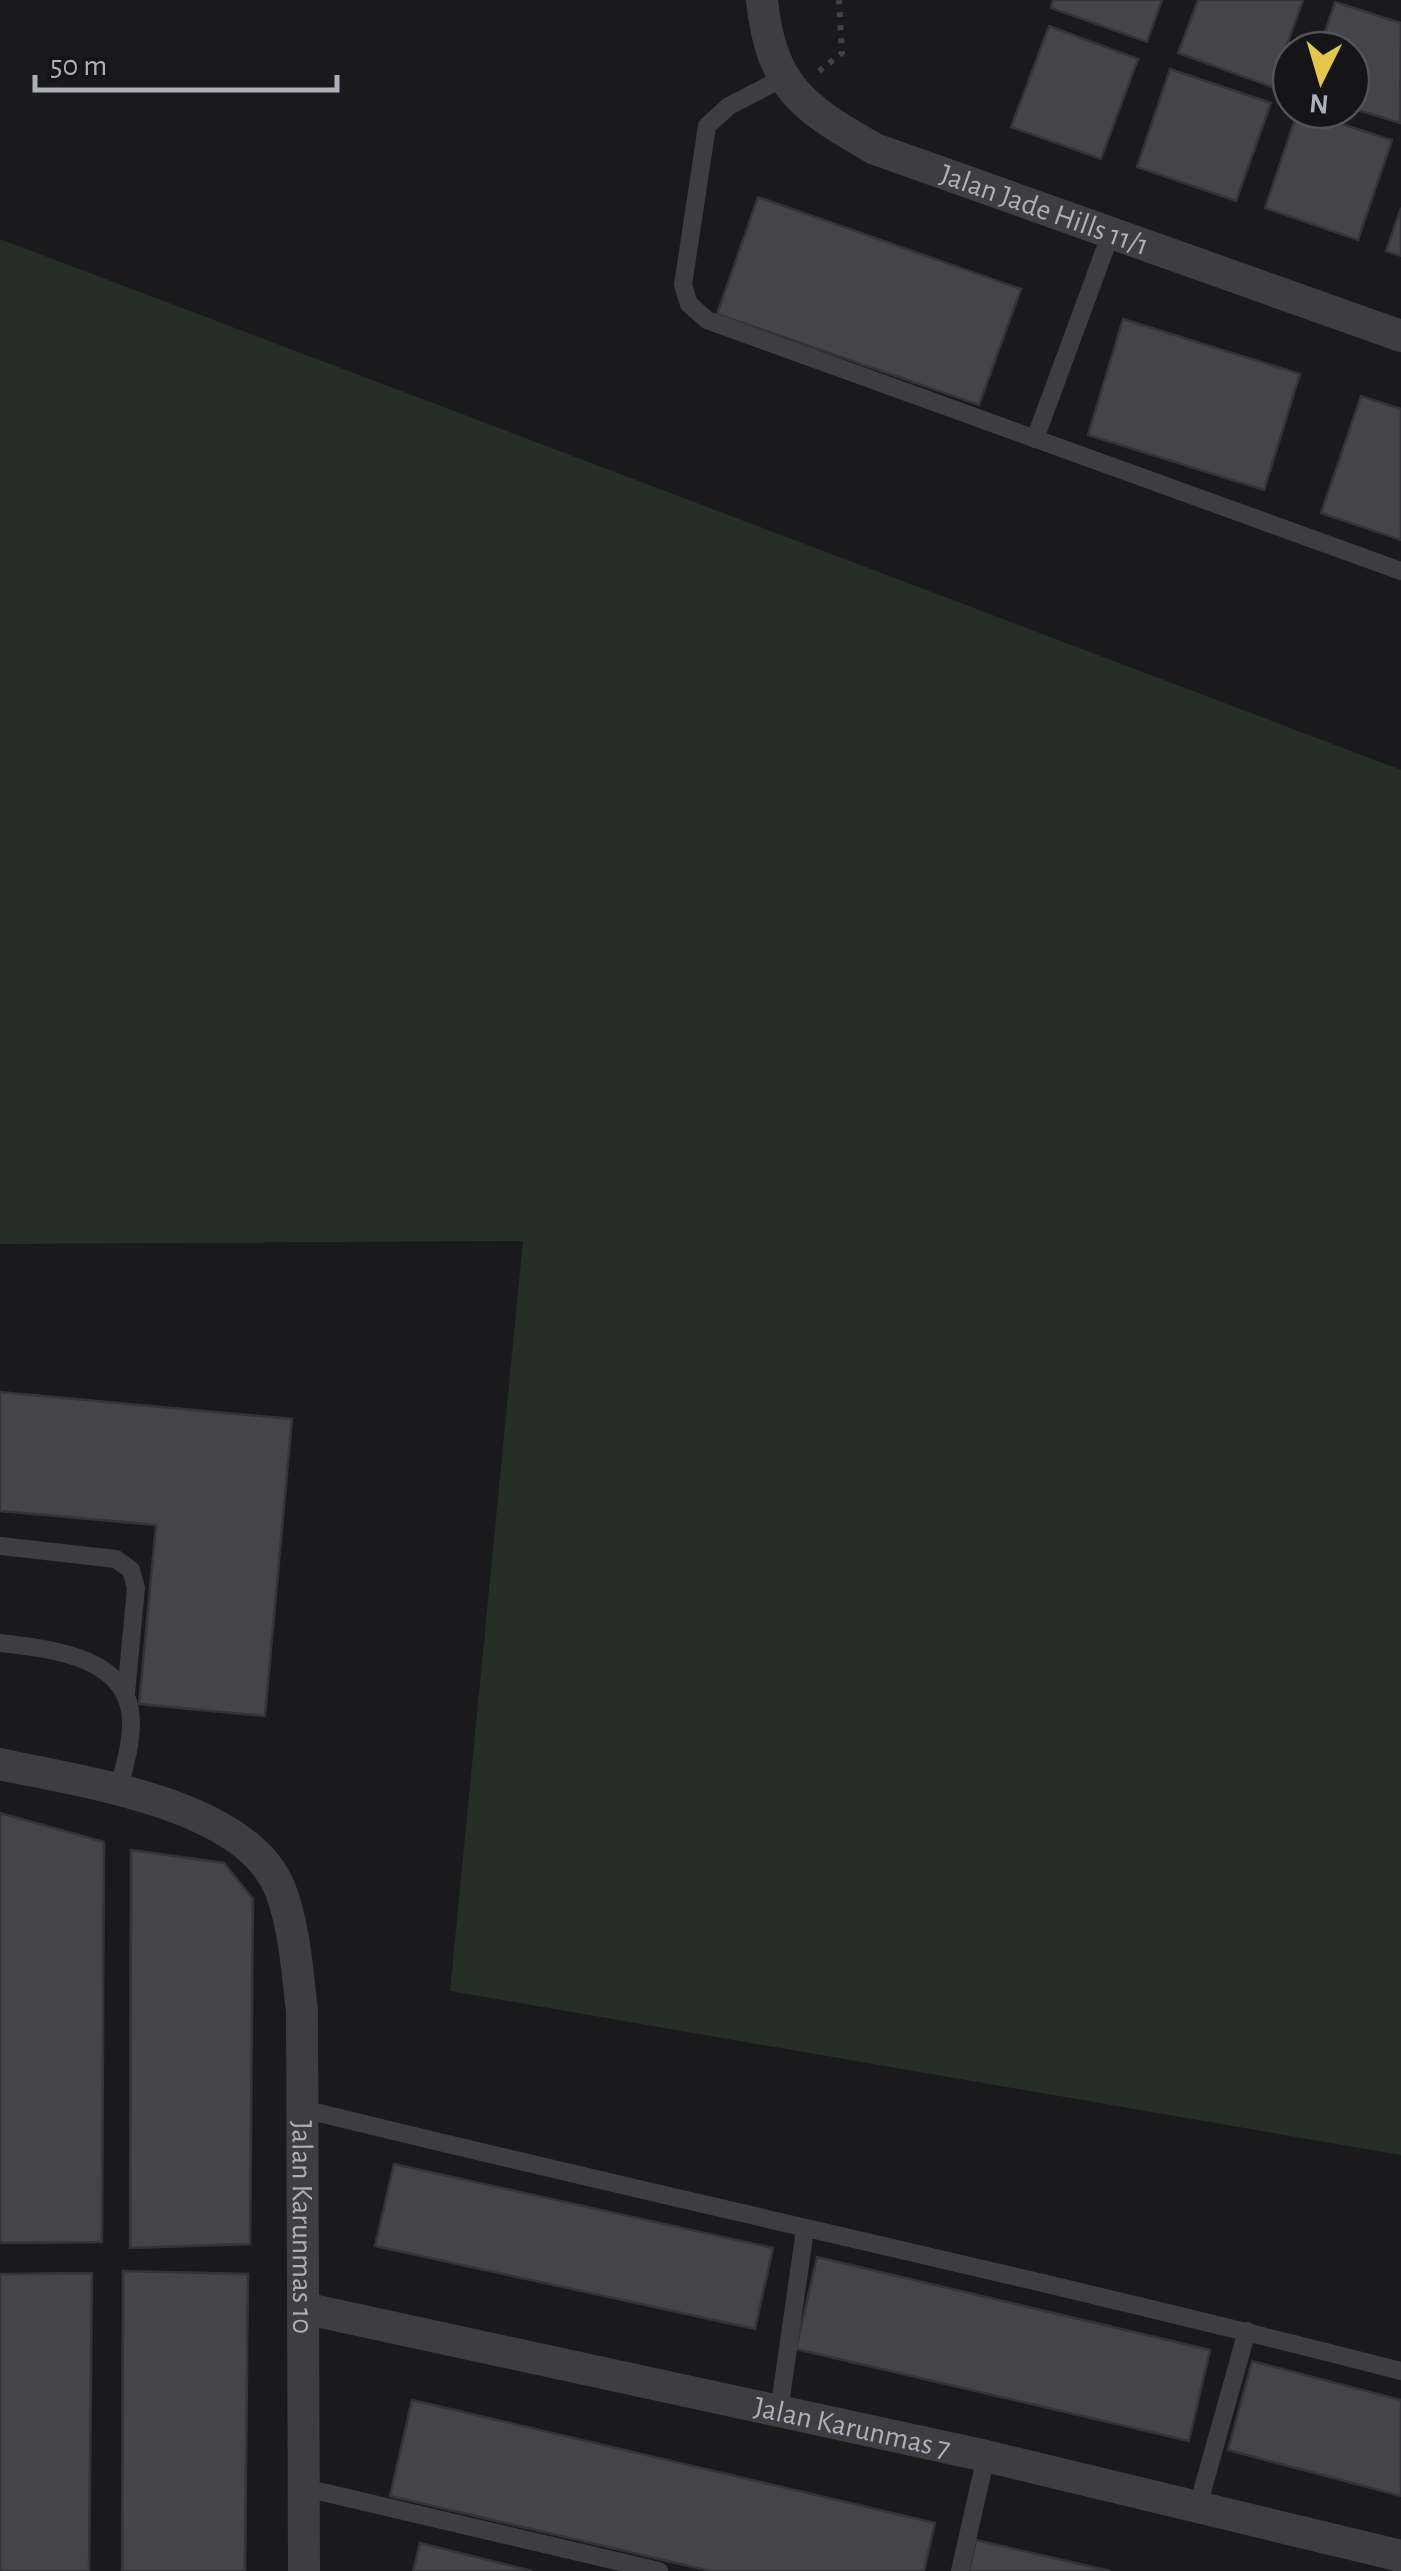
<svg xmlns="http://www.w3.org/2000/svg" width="1401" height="2571" viewBox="0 0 1401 2571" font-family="'Alegreya Sans',sans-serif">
<rect width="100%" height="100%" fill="#1a1a1c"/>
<path fill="#262e28" d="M0 239 1401 770V2155L450 1991 523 1241 0 1244Z"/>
<path fill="#444449" stroke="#343437" stroke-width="2.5" d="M1053 0H1162L1147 42 1051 8Z
M1198 0H1303L1272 87 1178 53Z
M1335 2 1401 23 1400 123 1351 108V50H1319Z
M1049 26 1138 59 1101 159 1011 127Z
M1170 69 1271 103 1236 201 1137 167Z
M1298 110 1392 140 1358 240 1265 208Z
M758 197 1021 289 979 405 717 314Z
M1401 208V256L1386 251Z
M1123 319 1300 374 1264 490 1088 435Z
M1361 396 1401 409V540L1321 513Z
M0 1392 292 1419 265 1716 139 1704 156 1525 0 1511Z
M0 1813 104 1842 102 2242 0 2243Z
M131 1850 224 1863 253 1899 250 2244 130 2248Z
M394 2164 773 2248 755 2329 375 2246Z
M817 2257 1210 2350 1189 2441 796 2349Z
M123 2271 248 2274 245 2571H122Z
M92 2273 89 2571H0V2274Z
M1252 2361 1401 2400V2496L1228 2450Z
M412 2400 935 2523 924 2571H710L390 2496Z
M976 2540 1110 2571H969Z
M420 2543 532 2571H413Z"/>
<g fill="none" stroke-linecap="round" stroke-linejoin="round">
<path stroke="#414247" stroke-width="6" stroke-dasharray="5 8" stroke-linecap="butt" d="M819 71 842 53 839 0"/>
<path stroke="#3d3d42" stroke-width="18" d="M783 78 729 106 707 126 683 285 689 304 707 320 1401 571
M1035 439 1111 233
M0 1546 116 1559 131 1570 136 1588 126 1694
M0 1643C50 1649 131 1656 131 1722 131 1746 124 1768 118 1791
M303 2109C668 2199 1036 2277 1401 2371
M779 2411 805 2230
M301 2487 659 2571
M1198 2506 1247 2331
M960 2571 986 2456"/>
<g stroke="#3d3d42" stroke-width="32">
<path id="s1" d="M762 0C771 87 803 108 875 149L1401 336"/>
<path id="s2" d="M0 1764C81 1782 246 1803 280 1889 295 1928 297 1970 302 2011L304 2571"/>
<path id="s3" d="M303 2308 986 2456 1401 2556"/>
</g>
</g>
<g text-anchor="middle" stroke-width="9" stroke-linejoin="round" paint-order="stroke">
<g font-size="30" fill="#adafba" stroke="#151517">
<text dy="10" stroke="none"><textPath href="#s1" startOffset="378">Jalan Jade Hills 11/1</textPath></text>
<text dy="10" stroke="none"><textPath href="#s2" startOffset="658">Jalan Karunmas 10</textPath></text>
<text dy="10" stroke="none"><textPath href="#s3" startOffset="562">Jalan Karunmas 7</textPath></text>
</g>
</g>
<g transform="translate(1321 80) rotate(185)"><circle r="48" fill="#151517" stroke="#525358" stroke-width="2.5"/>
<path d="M0-8L18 38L0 25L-18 38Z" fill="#e3c64b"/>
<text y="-15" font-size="28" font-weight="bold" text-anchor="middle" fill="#adafba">N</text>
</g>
<path d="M35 75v15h302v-15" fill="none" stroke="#adafba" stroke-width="5"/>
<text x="50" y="75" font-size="30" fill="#adafba" stroke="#151517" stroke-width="8" paint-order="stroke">50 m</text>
</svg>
